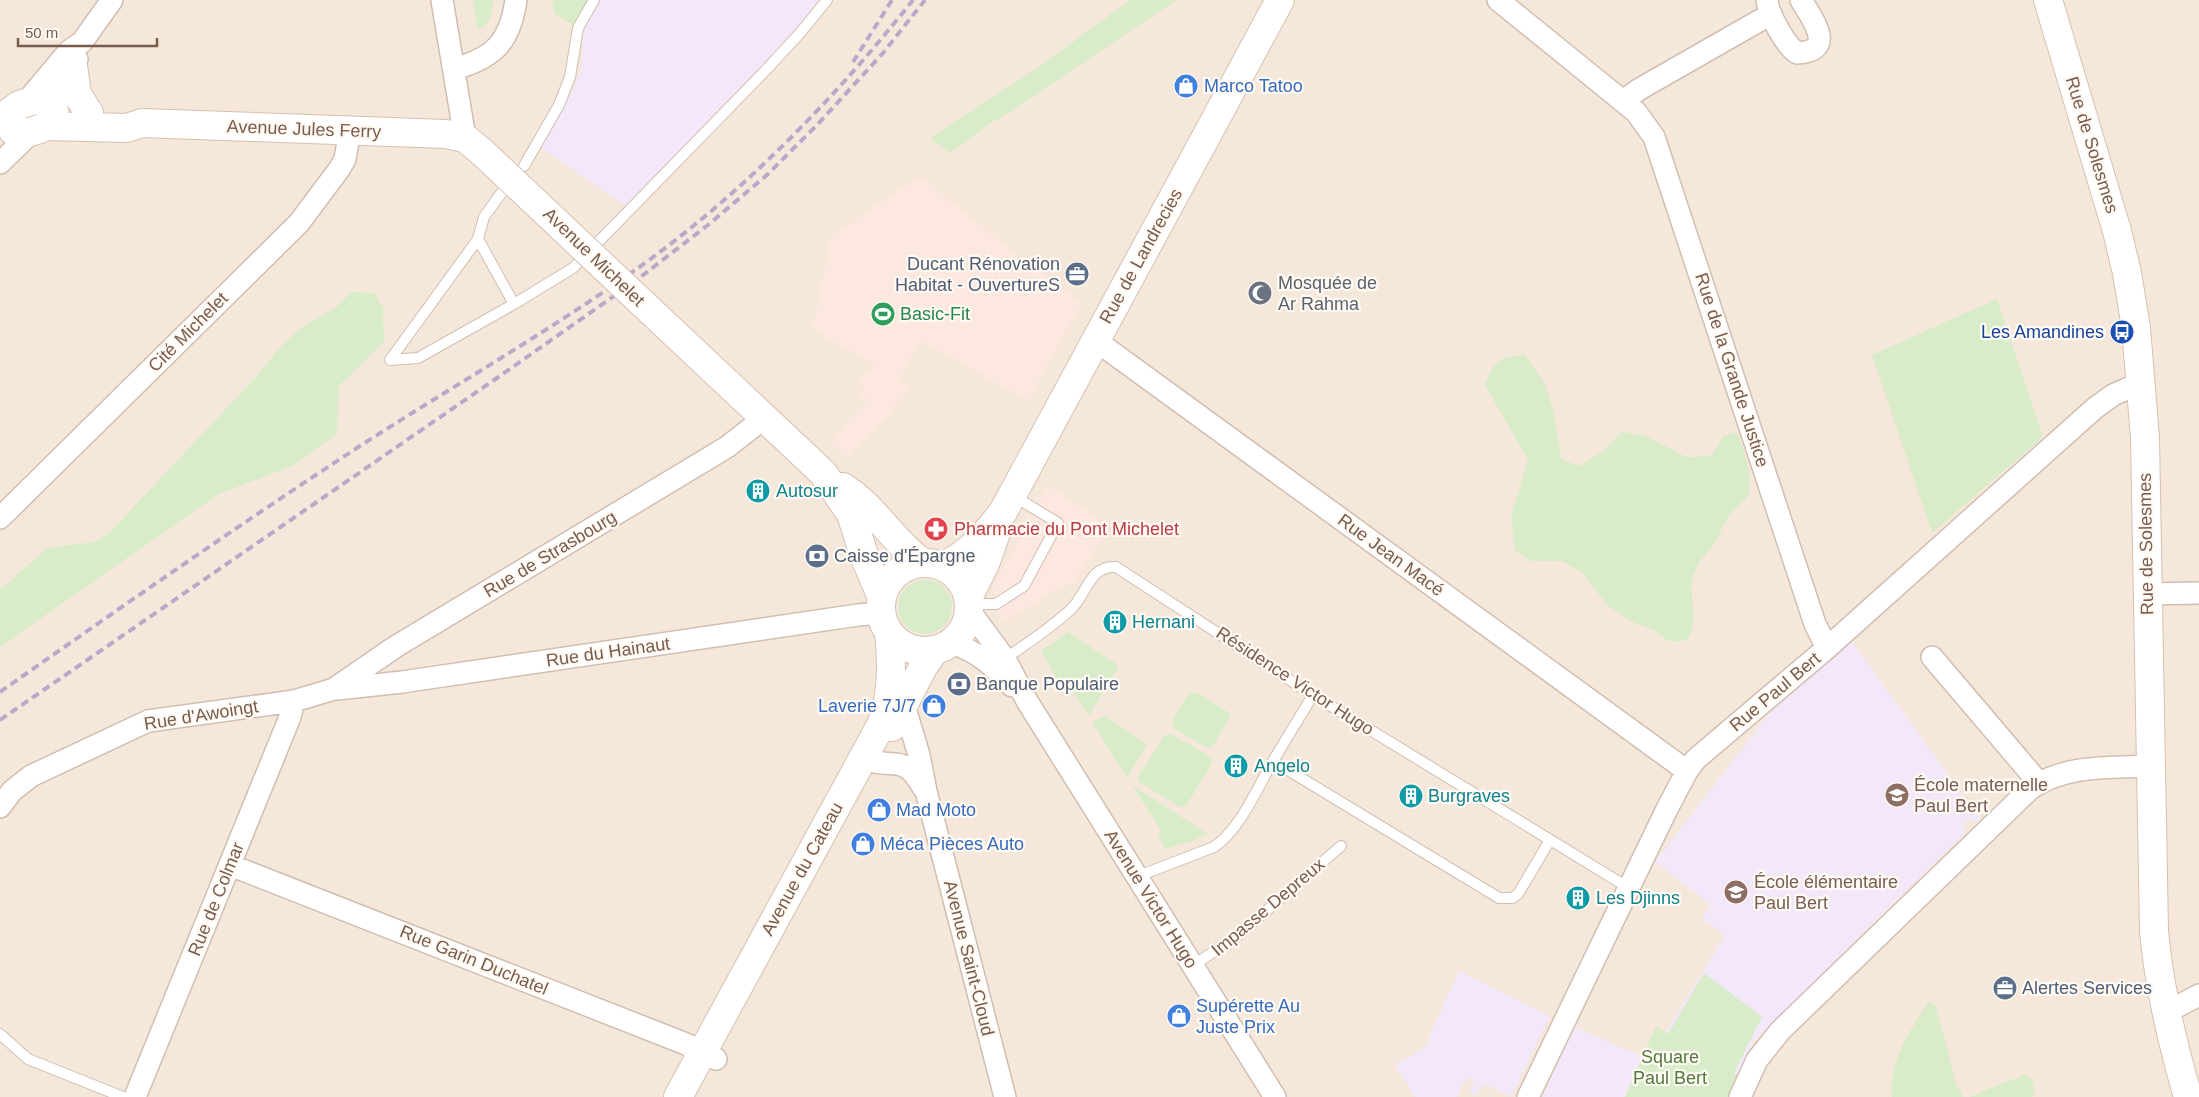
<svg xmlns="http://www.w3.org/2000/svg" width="2199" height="1097" viewBox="0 0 2199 1097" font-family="Arial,sans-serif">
<rect width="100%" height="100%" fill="#fdf6ec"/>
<path fill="#f5e8da" d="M0 0H2199V1097H0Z"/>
<path fill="#fde8e0" d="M920 176 1030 266 1081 303 1028 401 945 354 920 342 898 380 910 387 891 412 848 458 830 441 868 401 859 395 865 389 857 381 874 365 813 329 831 237Z
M1048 486 1109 526 1073 584 1063 585 1005 621 993 603 992 590Z"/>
<path fill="#f3e8fa" d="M601 0H818L805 19 714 117 626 206 541 148 571 94 581 70 583 39 586 24Z
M1851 640 1980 819 1979 823 1969 819 1962 827 1967 831 1753 1042 1738 1076 1666 1032 1725 935 1701 919 1711 905 1655 862 1772 710Z
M1459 971 1550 1016 1511 1097 1486 1085 1484 1087 1481 1086 1477 1096 1469 1092 1474 1082 1467 1078 1457 1097H1415L1395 1065 1431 1043 1427 1041Z
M1575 1027 1643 1057 1625 1097H1542Z"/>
<path fill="#d8ecc9" d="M473 0H493C492 13 491 25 478 30Z
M552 0H588L573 25 555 14Z
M1130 0H1177L996 121 995 120 950 153 930 138 1040 66Z
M351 292 374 293 383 308 384 342 339 386 337 434 294 465 219 494 0 647V590L47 548 94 542 109 533 255 378 283 344 305 325 335 308Z
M1997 299 2043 437 1932 533 1872 355Z
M1525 355 1545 384 1554 413 1561 459 1579 466 1602 452 1622 432 1644 435 1688 458 1712 455 1724 435 1738 433C1743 449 1756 481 1747 497 1741 505 1732 511 1726 520 1722 526 1720 534 1716 541 1709 552 1696 563 1693 576 1687 600 1702 617 1687 640L1676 642 1665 639 1654 630 1630 621 1607 605 1582 572 1562 561H1531L1515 551 1511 517 1528 460 1485 385C1495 360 1497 358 1525 355Z
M898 607a27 27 0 1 1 54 0a27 27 0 1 1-54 0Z
M1068 632 1119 666 1089 716 1067 683 1062 687 1041 651Z
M1190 692 1197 693 1228 712 1230 717 1212 747H1205L1174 728 1172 721Z
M1105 716 1147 744 1127 778 1092 722Z
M1171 734 1211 757 1212 763 1186 806 1180 807 1139 782 1138 777 1165 735Z
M1132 785 1208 834 1195 840 1165 849 1158 836 1162 832Z
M1704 973 1762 1017 1734 1073 1738 1076 1728 1097H1625L1656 1026 1668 1034Z
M1929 1001 1936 1007 1957 1086 1963 1097H1892C1888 1062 1911 1029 1929 1001Z
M2026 1074 2034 1083V1095L2031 1097H1969Z"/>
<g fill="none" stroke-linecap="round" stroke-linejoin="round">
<defs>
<path id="service" d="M524 166 559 105 570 77 578 28 594 0
M502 192 484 217 478 239 514 304
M478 239 390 360 418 358 514 304 573 268 764 72 801 32 827 0
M969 604H996L1024 586 1058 523 1012 495
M1005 659C1027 643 1051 628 1071 609 1087 595 1089 565 1116 567L1313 695 1629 888
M1273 761 1313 695
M1136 877 1214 847C1240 830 1257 788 1273 761L1499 898H1512L1518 894 1550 840
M1192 966 1235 938 1341 846
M0 1034 28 1059 123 1097"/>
<path id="minor" d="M442 0 465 138
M1498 0 1636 112 1654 137 1815 624 1827 648
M1767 0C1768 14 1786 46 1797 53 1838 51 1812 19 1801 0
M454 69C494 58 510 42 516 0
M27 101 69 51 82 42 112 0
M1623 101 1638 90 1771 14
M49 103 77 59
M0 163 32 132
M1095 340 1687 771
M0 518 299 223 340 168 345 159 350 130
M2147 594 2199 593
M969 610 1005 659 1027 701 1275 1097
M951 643C977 651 994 666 1012 686
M1932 657 2039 783
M337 689 402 682 858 615 882 613
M904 705 919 755 926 791 1005 1097
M863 758C892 772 902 749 924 789
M0 807 12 791 31 776 148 721 294 701 334 689 395 647 727 447 754 426 762 416
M230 865 686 1044 716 1059
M2165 1013 2199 995
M135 1097 290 717 294 701
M1528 1097 1666 811 1687 771 1696 759 1827 648 2095 408 2113 395 2142 382
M1740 1097 1757 1060 1780 1031 2030 789C2066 764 2109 768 2151 766"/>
<path id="secondary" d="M2048 0 2117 231 2127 273 2136 328 2145 438 2154 931C2159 988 2172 1042 2188 1097
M73 66 77 94 89 113
M35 100 46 101C71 117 35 138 13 131L6 122 7 114 19 105Z
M48 126 127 128 142 123 446 134 465 138 483 153
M656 316 823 473 851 514 865 558 882 598
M843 487C875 507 892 541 923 563
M881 607a44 44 0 1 1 88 0a44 44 0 1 1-88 0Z
M943 566C970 554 985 535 1003 512L1280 0
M968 598 985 564 998 527
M892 727 923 667 935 650
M678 1097 881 725C893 694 892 665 889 632"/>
</defs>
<use href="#service" stroke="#d1beb0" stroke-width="12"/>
<use href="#minor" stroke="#d1beb0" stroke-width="24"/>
<use href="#secondary" stroke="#d6c0b0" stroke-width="30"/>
<use href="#service" stroke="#fff" stroke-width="10"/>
<use href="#minor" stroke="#fff" stroke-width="21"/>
<use href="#secondary" stroke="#fff" stroke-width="28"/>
<path stroke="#b9a8c9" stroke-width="4" stroke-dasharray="8 5" stroke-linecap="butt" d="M853 62 892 0
M0 692C120 608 240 524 363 444 452 387 544 334 631 273 738 198 832 102 913 0
M0 720 497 378 634 282 708 225 768 174 817 125 883 53 925 0"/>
<defs>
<path id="secondary-bridge" d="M483 153 656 316"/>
</defs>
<use href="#secondary-bridge" stroke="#d6c0b0" stroke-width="30" stroke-linecap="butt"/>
<use href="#secondary-bridge" stroke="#fff" stroke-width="28"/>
</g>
<defs>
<symbol id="shop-disc" viewBox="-11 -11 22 22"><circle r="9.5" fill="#3f7fe0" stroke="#fffaf3"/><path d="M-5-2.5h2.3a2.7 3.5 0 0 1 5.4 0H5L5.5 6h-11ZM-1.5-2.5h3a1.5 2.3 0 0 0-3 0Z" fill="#fff"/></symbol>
<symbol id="office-disc" viewBox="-11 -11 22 22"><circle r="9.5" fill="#5c6f8a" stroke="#fffaf3"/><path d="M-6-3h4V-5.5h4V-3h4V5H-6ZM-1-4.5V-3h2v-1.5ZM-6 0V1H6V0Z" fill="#fff"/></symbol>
<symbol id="mosque-disc" viewBox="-11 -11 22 22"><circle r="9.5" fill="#6b7280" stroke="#fffaf3"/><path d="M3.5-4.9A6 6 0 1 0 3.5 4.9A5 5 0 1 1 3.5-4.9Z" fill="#fff"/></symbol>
<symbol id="stadium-disc" viewBox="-11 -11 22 22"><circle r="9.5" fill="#2e9e5b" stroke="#fffaf3"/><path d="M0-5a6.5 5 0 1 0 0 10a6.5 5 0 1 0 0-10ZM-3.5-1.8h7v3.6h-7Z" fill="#fff"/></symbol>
<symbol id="bus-disc" viewBox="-11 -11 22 22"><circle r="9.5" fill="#1a4fb4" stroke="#fffaf3"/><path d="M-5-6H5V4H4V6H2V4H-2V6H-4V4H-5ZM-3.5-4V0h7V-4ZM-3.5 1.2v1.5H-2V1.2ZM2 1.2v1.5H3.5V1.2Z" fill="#fff"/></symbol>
<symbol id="building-disc" viewBox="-11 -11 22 22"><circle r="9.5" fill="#0f9aa8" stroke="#fffaf3"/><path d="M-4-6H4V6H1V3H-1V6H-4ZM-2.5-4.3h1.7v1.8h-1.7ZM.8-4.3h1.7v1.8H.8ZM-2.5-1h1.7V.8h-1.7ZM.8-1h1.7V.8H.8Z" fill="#fff"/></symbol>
<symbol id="pharmacy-disc" viewBox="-11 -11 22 22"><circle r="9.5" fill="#e0444e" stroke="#fffaf3"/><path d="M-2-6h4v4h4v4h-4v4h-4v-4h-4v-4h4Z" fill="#fff"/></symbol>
<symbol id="bank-disc" viewBox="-11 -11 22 22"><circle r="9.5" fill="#5c6f8a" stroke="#fffaf3"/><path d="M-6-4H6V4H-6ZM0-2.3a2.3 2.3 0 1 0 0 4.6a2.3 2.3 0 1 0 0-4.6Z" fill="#fff"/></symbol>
<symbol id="school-disc" viewBox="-11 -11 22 22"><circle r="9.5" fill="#8d6e63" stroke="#fffaf3"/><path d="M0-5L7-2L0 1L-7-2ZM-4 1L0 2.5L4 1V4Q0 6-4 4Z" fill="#fff"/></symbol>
</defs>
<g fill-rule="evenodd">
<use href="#shop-disc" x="1172" y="72" width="28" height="28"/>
<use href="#office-disc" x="1063" y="260" width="28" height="28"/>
<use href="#mosque-disc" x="1246" y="279" width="28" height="28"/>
<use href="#stadium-disc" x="869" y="300" width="28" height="28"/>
<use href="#bus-disc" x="2108" y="318" width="28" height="28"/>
<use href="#building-disc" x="744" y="477" width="28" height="28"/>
<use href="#pharmacy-disc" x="922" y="515" width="28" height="28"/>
<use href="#bank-disc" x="803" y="542" width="28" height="28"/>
<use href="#building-disc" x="1101" y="608" width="28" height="28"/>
<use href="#bank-disc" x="945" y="670" width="28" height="28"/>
<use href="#shop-disc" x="920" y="692" width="28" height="28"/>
<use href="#building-disc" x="1222" y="752" width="28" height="28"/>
<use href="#school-disc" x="1883" y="781" width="28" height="28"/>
<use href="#building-disc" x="1397" y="782" width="28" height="28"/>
<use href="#shop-disc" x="865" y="796" width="28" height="28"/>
<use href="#shop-disc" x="849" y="830" width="28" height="28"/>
<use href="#school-disc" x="1722" y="878" width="28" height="28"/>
<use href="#building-disc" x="1564" y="884" width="28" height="28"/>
<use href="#office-disc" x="1991" y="974" width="28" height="28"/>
<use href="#shop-disc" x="1165" y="1002" width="28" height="28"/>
</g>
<g text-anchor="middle" stroke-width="4.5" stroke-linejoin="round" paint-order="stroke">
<g font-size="18" fill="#366cbe" stroke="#fffaf3" text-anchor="start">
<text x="1204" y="92">Marco Tatoo</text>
<text x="916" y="712" text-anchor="end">Laverie 7J/7</text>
<text x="896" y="816">Mad Moto</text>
<text x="880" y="850">Méca Pièces Auto</text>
<text x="1196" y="1012">Supérette Au<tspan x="1196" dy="21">Juste Prix</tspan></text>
</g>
<g font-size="18" fill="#7a5c4d" stroke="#fffaf3">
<text transform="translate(304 129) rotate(2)" y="6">Avenue Jules Ferry</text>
<text transform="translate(2092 145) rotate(73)" y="6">Rue de Solesmes</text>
<text transform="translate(1141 256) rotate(-61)" y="6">Rue de Landrecies</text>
<text transform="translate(594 257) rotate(44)" y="6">Avenue Michelet</text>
<text transform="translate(188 332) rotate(-45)" y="6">Cité Michelet</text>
<text transform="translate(1732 370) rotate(72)" y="6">Rue de la Grande Justice</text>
<text transform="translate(2146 544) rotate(-91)" y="6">Rue de Solesmes</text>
<text transform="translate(550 554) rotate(-31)" y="6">Rue de Strasbourg</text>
<text transform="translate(1391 555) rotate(36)" y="6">Rue Jean Macé</text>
<text transform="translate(608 652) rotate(-8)" y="6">Rue du Hainaut</text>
<text transform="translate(1295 681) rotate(33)" y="6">Résidence Victor Hugo</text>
<text transform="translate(1775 692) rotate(-40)" y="6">Rue Paul Bert</text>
<text transform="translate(201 715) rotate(-9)" y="6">Rue d'Awoingt</text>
<text transform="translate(802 869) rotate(-61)" y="6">Avenue du Cateau</text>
<text transform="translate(216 899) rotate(-68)" y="6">Rue de Colmar</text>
<text transform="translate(1151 899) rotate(58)" y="6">Avenue Victor Hugo</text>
<text transform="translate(1268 907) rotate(-40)" y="6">Impasse Depreux</text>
<text transform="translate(969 958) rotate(76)" y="6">Avenue Saint-Cloud</text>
<text transform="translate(474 960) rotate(22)" y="6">Rue Garin Duchatel</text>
</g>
<g font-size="18" fill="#4e5e75" stroke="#fffaf3" text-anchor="start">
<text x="1060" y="270" text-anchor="end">Ducant Rénovation<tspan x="1060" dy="21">Habitat - OuvertureS</tspan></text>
<text x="834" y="562">Caisse d'Épargne</text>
<text x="976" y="690">Banque Populaire</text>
<text x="2022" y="994">Alertes Services</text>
</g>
<g font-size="18" fill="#5b616d" stroke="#fffaf3" text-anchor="start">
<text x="1278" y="289">Mosquée de<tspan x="1278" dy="21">Ar Rahma</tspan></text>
</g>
<g font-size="18" fill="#27864d" stroke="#fffaf3" text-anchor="start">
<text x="900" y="320">Basic-Fit</text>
</g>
<g font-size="18" fill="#164399" stroke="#fffaf3" text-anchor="end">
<text x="2104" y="338">Les Amandines</text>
</g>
<g font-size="18" fill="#0d838f" stroke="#fffaf3" text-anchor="start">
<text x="776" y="497">Autosur</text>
<text x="1132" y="628">Hernani</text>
<text x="1254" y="772">Angelo</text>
<text x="1428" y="802">Burgraves</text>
<text x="1596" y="904">Les Djinns</text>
</g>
<g font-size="18" fill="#be3a42" stroke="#fffaf3" text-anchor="start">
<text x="954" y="535">Pharmacie du Pont Michelet</text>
</g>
<g font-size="18" fill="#785e54" stroke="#fffaf3" text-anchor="start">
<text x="1914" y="791">École maternelle<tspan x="1914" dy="21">Paul Bert</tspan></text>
<text x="1754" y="888">École élémentaire<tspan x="1754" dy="21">Paul Bert</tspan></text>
</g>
<g font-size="18" fill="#537a41" stroke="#fffaf3">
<text x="1670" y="1063">Square<tspan x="1670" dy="21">Paul Bert</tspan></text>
</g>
</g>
<path d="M18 38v8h139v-8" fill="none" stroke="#7a5c4d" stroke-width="2.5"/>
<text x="25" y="38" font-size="15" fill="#7a5c4d" stroke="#fffaf3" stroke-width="4" paint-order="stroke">50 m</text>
</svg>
